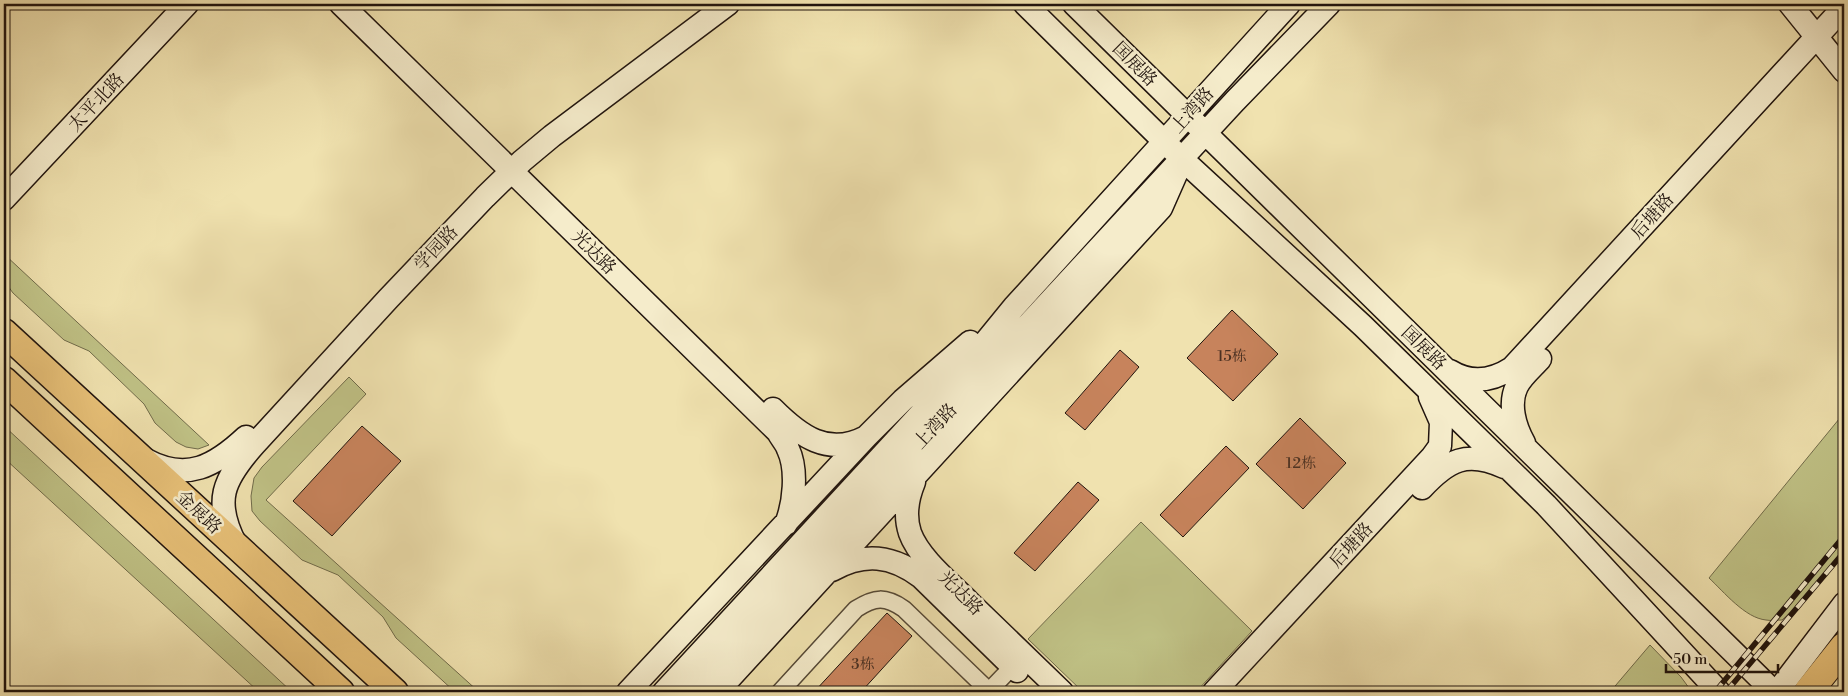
<svg xmlns="http://www.w3.org/2000/svg" width="1848" height="696" viewBox="0 0 1848 696" font-family="'Libre Bodoni','Noto Serif SC',serif">
<rect width="100%" height="100%" fill="#f0e2af"/>
<filter id="stains"><feTurbulence type="fractalNoise" baseFrequency=".004" numOctaves="4"/><feColorMatrix values="0 0 0 0 .2 0 0 0 0 .09 0 0 0 0 .02 0 0 0 .5 -.17"/></filter>
<radialGradient id="worn" r=".72"><stop offset=".6" stop-color="#630" stop-opacity="0"/><stop offset="1" stop-color="#630" stop-opacity=".3"/></radialGradient>
<path fill="#c0c286" stroke="#706b4a" d="M4 254 209 445 198 449 186 447 176 442 155 423 144 404 89 351 64 340 13 293 5 282Z
M349 377 366 394 266 500 479 692H455L396 638 383 617 338 575 302 560 260 521 252 511 251 496 254 478 262 467Z
M1844 413V552L1793 610 1782 620C1777 620 1771 621 1766 620 1745 618 1724 592 1709 578Z
M4 426 292 692H259L4 458Z
M1141 522 1252 631 1196 692H1083L1028 639Z
M1650 645 1681 677 1692 692H1610Z"/>
<path fill="#c7835c" stroke="#20140e" d="M1232 310 1278 354 1233 401 1187 358Z
M1120 350 1139 367 1085 430 1065 413Z
M1300 418 1346 463 1303 509 1256 464Z
M362 426 401 461 332 536 293 501Z
M1226 446 1249 468 1183 537 1160 515Z
M1078 482 1099 500 1035 571 1014 553Z
M887 613 912 636 861 692H814Z"/>
<g fill="none" stroke-linecap="round" stroke-linejoin="round">
<defs>
<path id="street" d="M989 691 1013 666
M780 692 856 609C875 597 885 596 904 609L990 692"/>
<path id="secondary" d="M341 4 778 432C781 438 786 443 788 449 798 470 794 504 786 524
M1025 4 1182 159 1363 326 1546 505 1719 692
M1074 4 1774 692
M1790 4 1844 71
M4 199 187 4
M1450 371C1471 384 1492 381 1512 368L1844 7
M773 409C800 436 828 457 866 437
M1524 443C1515 427 1508 404 1517 386 1522 376 1533 367 1540 359
M146 460C187 482 215 466 246 437
M914 482C907 499 904 515 910 533 919 558 950 583 969 602 1000 632 1031 662 1062 692
M1422 488C1448 460 1467 450 1504 467
M236 545C213 501 223 480 254 445L388 299 485 197 522 161 552 136 728 4
M832 570C864 552 892 555 921 577L1017 671
M628 692 866 437 903 400 970 342
M664 692 974 356 1014 307 1289 4
M688 692 1235 101 1329 4
M717 692 1161 208 1176 174
M1214 692 1432 457 1440 446 1441 422 1430 397
M1777 692 1844 604"/>
<path id="primary" d="M4 332 395 692
M4 380 341 692"/>
<path id="highway" d="M1808 692 1844 647"/>
</defs>
<use href="#street" stroke="#544836" stroke-width="19"/>
<use href="#secondary" stroke="#20140e" stroke-width="25"/>
<use href="#primary" stroke="#20140e" stroke-width="29"/>
<use href="#highway" stroke="#20140e" stroke-width="30"/>
<use href="#street" stroke="#f5eccb" stroke-width="16"/>
<use href="#secondary" stroke="#f5eccb" stroke-width="22"/>
<use href="#primary" stroke="#e8c178" stroke-width="26"/>
<use href="#highway" stroke="#e8c178" stroke-width="28"/>
<defs>
<path id="rail" d="M1715 692 1844 536
M1726 692 1844 552"/>
</defs>
<use href="#rail" stroke="#20140e" stroke-width="5.5"/>
<use href="#rail" stroke="#f5eccb" stroke-width="4" stroke-dasharray="11" stroke-linecap="butt"/>
</g>
<g text-anchor="middle" stroke-width="5" stroke-linejoin="round" paint-order="stroke">
<g font-size="15" fill="#4a3022">
<text x="1232" y="361">15栋</text>
<text x="1301" y="468">12栋</text>
<text x="863" y="669">3栋</text>
</g>
<g font-size="18" fill="#20140e" stroke="#f5eccb">
<text transform="translate(1135 64) rotate(45)" y="6">国展路</text>
<text transform="translate(96 102) rotate(-47)" y="6">太平北路</text>
<text transform="translate(1192 110) rotate(-48)" y="6">上湾路</text>
<text transform="translate(1652 216) rotate(-48)" y="6">后塘路</text>
<text transform="translate(436 248) rotate(-47)" y="6">学园路</text>
<text transform="translate(594 252) rotate(45)" y="6">光达路</text>
<text transform="translate(1424 348) rotate(44)" y="6">国展路</text>
<text transform="translate(935 426) rotate(-47)" y="6">上湾路</text>
<text transform="translate(199 512) rotate(43)" y="6">金展路</text>
<text transform="translate(1351 545) rotate(-47)" y="6">后塘路</text>
<text transform="translate(961 593) rotate(45)" y="6">光达路</text>
</g>
</g>
<rect width="1848" height="696" fill="none" stroke="#f0e2af" stroke-width="20"/>
<rect x="5" y="5" width="1838" height="686" fill="none" stroke="#20140e" stroke-width="2.5"/>
<rect x="10" y="10" width="1828" height="676" fill="none" stroke="#20140e"/>
<path d="M1666 664v8h112v-8" fill="none" stroke="#20140e" stroke-width="2.5"/>
<text x="1673" y="664" font-size="15" fill="#20140e" stroke="#f5eccb" stroke-width="4" paint-order="stroke">50 m</text>
<rect width="100%" height="100%" filter="url(#stains)"/>
<rect width="100%" height="100%" fill="url(#worn)"/>
</svg>
